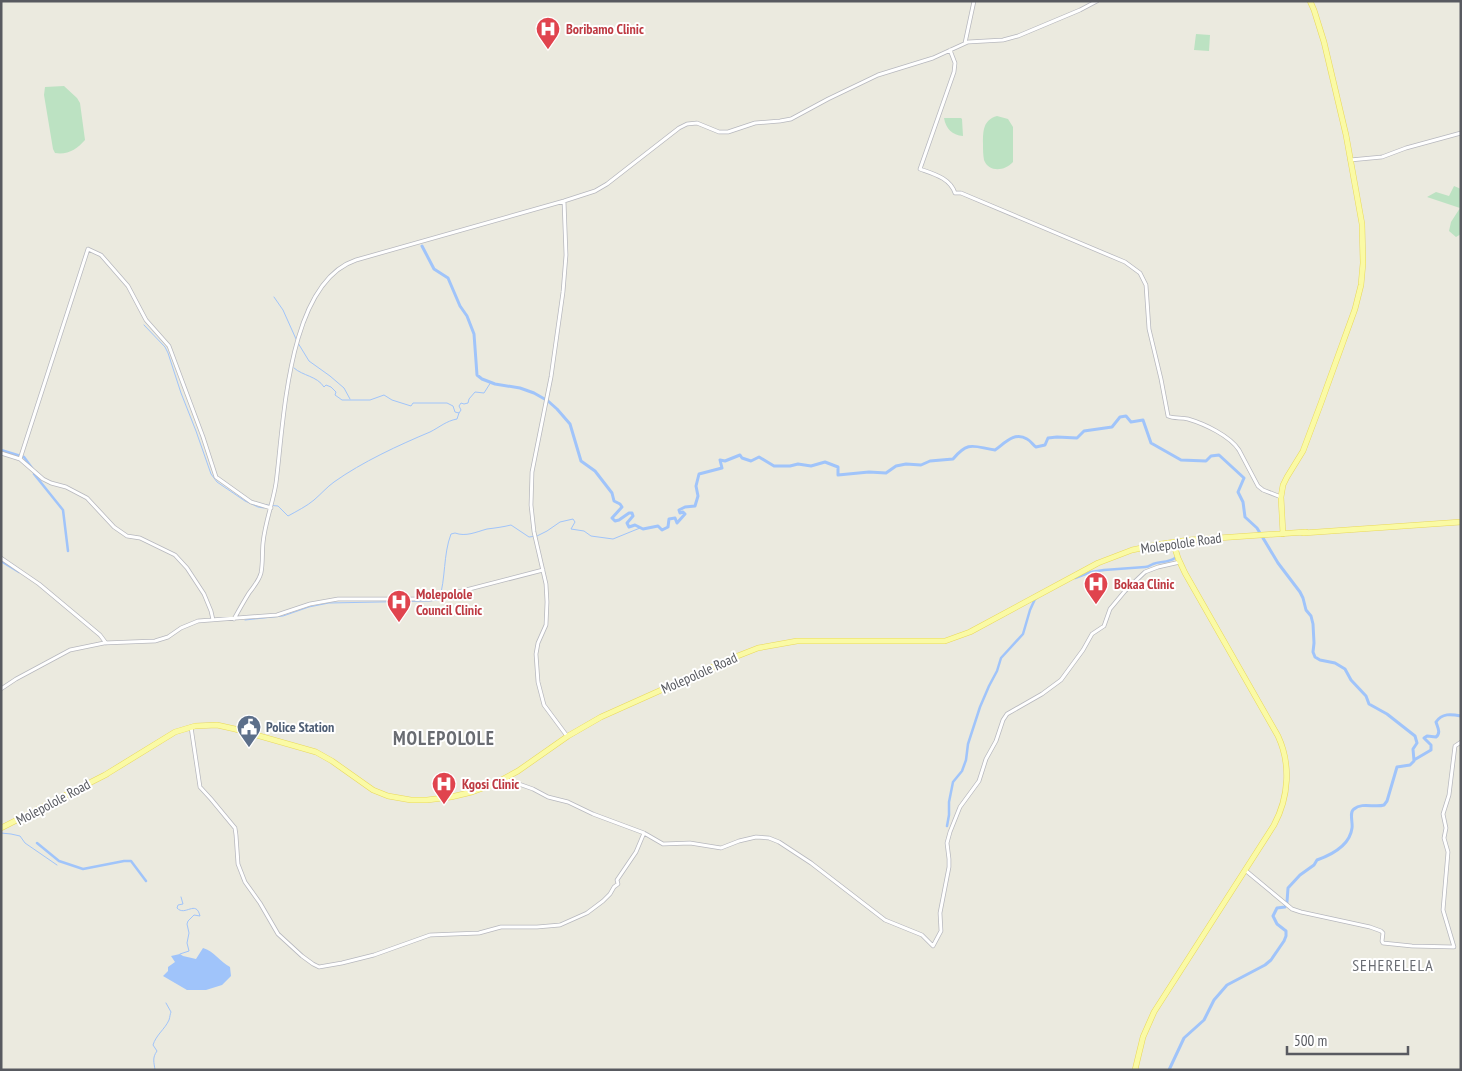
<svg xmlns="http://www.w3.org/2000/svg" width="1462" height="1071" viewBox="0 0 1462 1071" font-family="'PT Sans Narrow',sans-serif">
<rect width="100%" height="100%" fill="#ebeadf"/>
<path fill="#bce2c2" d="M1196 34 1210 35 1209 51 1194 50Z
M64 86 77 98 80 103 85 140C77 149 68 155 55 153L53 149 44 95 45 87Z
M997 116 1008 119 1013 127V162C1005 171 989 173 984 160 983 155 983 149 983 144 983 131 983 120 997 116Z
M944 118H961L962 119 963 136C952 135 946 129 944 118Z
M1454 186 1461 189V234L1456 237 1449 231 1451 222 1460 208 1427 197 1436 192 1449 196Z"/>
<path fill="#a0c4fa" d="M203 948C214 951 220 962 230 967L231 976 222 985 206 990H187L163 976 168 971V967L175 962 171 956 180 954 183 956 196 959Z"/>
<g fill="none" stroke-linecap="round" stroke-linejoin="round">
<path stroke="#a0c4fa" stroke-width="1" d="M274 297 283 310 296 339
M144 325 165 347 168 353 181 393 196 431 211 474 217 482 245 501 258 507 264 508
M298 343 309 361 330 376 344 388 350 399
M294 368C303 376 317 376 324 387L326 385 331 387 336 392 335 395 342 400H370L384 395 392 400 411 406 413 403H447L453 406 455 412 459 413 461 410 459 406 461 403 464 404 468 403 469 399 475 392 484 393 491 382
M266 505 278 506 288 516C297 511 307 506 314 500 321 494 327 487 334 482 362 462 399 445 430 432 440 427 446 421 457 419L459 413
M245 620 283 616 309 607 329 603 429 601 439 600C446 578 443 555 451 534L455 533C466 537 476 532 487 529 495 528 503 527 511 525L529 537 537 536 547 531 560 522 573 519 575 522 571 529 584 531 591 536 613 539 640 528 643 529
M1 833 11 834 20 836 25 843 57 865
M180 954 189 951 187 943 189 933 187 924 188 921 194 915 200 916C196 899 185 917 177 908L178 905 183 904 181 897
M155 1070C154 1062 152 1058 157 1051L153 1045C156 1035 165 1029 169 1020 170 1017 170 1014 171 1012L166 1003"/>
<path stroke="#a0c4fa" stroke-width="2.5" d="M1 450 24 457 32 468
M34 474 63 510 68 551
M1 561 19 572
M1075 578 1091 572 1104 570 1145 567C1148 567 1151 565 1153 564 1160 561 1168 563 1175 558
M947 826 949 815V802L953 782 962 771 966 760 968 744 980 707 989 686 997 671 1001 658 1023 634 1030 610 1035 599 1037 598
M37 843 59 861 83 869 124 861H131L146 881"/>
<path stroke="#a0c4fa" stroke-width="3" d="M422 246 434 269 448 278 460 306 467 316 474 334 477 375 482 379 495 384 520 388 534 393 548 401 557 409 570 424 581 461 595 471 612 493 614 501 620 504 622 507 612 518 615 521 619 520 629 513H632L633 516 627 523 629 527 635 525 643 529 658 526 662 530 668 527 669 519 675 518 677 523 685 514 683 512 680 513 679 510 685 507 695 506 698 496 696 486 699 474 722 468 720 460 725 461 740 455 742 458 751 461 759 457 774 466H790L798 464 811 466 825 462 838 467V475L869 472 886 473 896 466 906 464 921 465 930 461 953 459C969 440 974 447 995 450 1004 444 1014 431 1027 439 1031 441 1033 445 1036 447L1045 445 1048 438 1057 437 1077 438 1084 431 1112 427 1120 417 1126 416 1131 422 1143 420 1151 443 1181 460 1206 461 1211 456 1219 455 1244 478 1238 492 1243 502 1245 517 1257 528 1278 563 1300 592 1303 598 1306 610 1311 616 1313 624 1314 643 1313 652 1315 657 1320 660 1335 663 1345 669 1351 680 1366 696 1369 704 1387 714 1415 736 1417 743 1413 749 1414 761 1410 765 1397 767 1387 801 1384 805C1375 808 1362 802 1354 809 1349 812 1353 823 1352 828 1350 845 1331 855 1317 860L1314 865 1300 875 1288 888 1287 902 1285 907 1277 908 1273 916 1277 924 1286 931V936L1284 941 1271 960 1265 965 1227 985 1214 1000 1204 1020 1184 1038 1169 1070
M1414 760 1431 750V745L1424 738 1427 736 1436 737C1441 733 1438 728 1436 722 1442 713 1451 714 1461 716"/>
<defs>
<path id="minor" d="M965 43 974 1
M950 50 955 63 954 72 920 169C934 174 950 178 955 193H961L1125 262 1140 273 1146 285 1149 329 1161 379 1168 416C1174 419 1181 417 1188 419 1205 424 1230 436 1239 450L1258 486 1263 490 1281 497
M1350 160 1382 157 1406 148 1461 133
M564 201 566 255 563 292 551 377 532 472 531 505 534 532 546 584 547 602 546 625 538 643 536 654 538 682 544 705 567 736
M1 453 20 459 43 479 51 483 66 487 87 498 114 527 127 536 140 538 175 555 187 568 204 594 211 611 213 620
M20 459 88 249 101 255 128 286 146 320 169 346 203 437 216 477 251 502 271 508
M1 558 39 584 100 635 106 643
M234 619C239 610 244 601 249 593 254 586 259 581 261 573 263 563 262 553 263 543 265 522 273 503 276 483 284 423 287 283 356 260L564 201 595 191 607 184 679 128 687 124 697 123 719 132H728L755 123 780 121 791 119 828 99 878 75 933 58 968 42 1003 40 1018 36 1080 10 1097 1
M1 689 16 679 70 650 104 643 155 641 168 637 181 628 198 621 277 615 310 604 338 599H431L543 570
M191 727 200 787 211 799 235 828 236 835 238 864 245 882 260 903 278 934 302 956 313 964 319 967 342 963 374 955 430 935 479 933 501 927H537L560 925 587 913 603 901 610 894 614 887 618 884 617 880 636 852 644 833
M505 779 533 789 548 797 568 802 593 814 644 833 663 844 690 843 721 848 739 841 756 837 769 838 779 842 811 863 885 920 922 935 933 946 941 931 940 913 949 867V859L947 843 950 832 960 807 979 781 986 759 996 741 1003 720 1007 714 1042 694 1061 680 1083 650 1092 634 1104 626 1110 609 1125 591 1145 572 1158 567 1180 562
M1245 870 1292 909 1301 912 1370 927 1381 931 1383 933 1382 941 1383 943 1412 946 1454 947 1443 910 1448 852 1444 838 1446 828 1443 814 1449 795 1455 746 1461 742"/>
<path id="major" d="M1303 533 1461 522
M1283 534 1281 497 1283 485 1287 477 1303 451 1321 403 1355 309 1361 285 1363 263 1362 224 1346 135 1324 42 1314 10 1310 1
M105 775 175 732 195 726 217 725 235 729 316 752 332 761 373 790 388 796 411 800H427L451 797 472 792 494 784 518 771 568 736 601 717 735 657 758 648 797 641H945L970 632 1098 563 1132 550 1161 544 1189 540 1306 532
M1 828 107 774
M1135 1070 1143 1037 1154 1012 1274 825C1289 797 1291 764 1278 736L1185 573 1178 558 1173 542"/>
</defs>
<use href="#minor" stroke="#b7b8be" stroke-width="4.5"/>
<use href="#major" stroke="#e9d85a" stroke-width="6"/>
<use href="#minor" stroke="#fff" stroke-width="3"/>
<use href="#major" stroke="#fafaa5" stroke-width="5"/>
</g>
<defs>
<symbol id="hospital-pin" viewBox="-11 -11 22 30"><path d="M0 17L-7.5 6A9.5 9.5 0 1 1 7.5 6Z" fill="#e0444e" stroke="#fff"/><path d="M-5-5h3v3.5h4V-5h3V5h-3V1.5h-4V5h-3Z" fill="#fff"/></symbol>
<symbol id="civic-pin" viewBox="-11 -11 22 30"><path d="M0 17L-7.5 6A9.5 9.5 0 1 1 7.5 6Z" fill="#5c6f8a" stroke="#fff"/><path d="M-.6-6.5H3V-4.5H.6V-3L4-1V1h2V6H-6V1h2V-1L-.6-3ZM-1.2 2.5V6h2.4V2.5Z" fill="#fff"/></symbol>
</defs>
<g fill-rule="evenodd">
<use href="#hospital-pin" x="534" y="15" width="28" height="38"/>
<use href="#hospital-pin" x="1082" y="570" width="28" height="38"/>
<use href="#hospital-pin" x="385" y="588" width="28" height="38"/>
<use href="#civic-pin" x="235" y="713" width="28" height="38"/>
<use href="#hospital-pin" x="430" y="770" width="28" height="38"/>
</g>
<g text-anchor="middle" stroke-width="4" stroke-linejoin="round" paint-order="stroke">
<g font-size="14" font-weight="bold" fill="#be3a42" stroke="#fff" text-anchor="start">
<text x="566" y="34">Boribamo Clinic</text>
<text x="1114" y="589">Bokaa Clinic</text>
<text x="416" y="599">Molepolole<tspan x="416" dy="16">Council Clinic</tspan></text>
<text x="462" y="789">Kgosi Clinic</text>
</g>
<g font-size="14" fill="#585a60" stroke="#fff">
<text transform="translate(1181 543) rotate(-8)" y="5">Molepolole Road</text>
<text transform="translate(699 673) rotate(-24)" y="5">Molepolole Road</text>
<text transform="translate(53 802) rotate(-28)" y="5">Molepolole Road</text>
</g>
<g font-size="14" font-weight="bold" fill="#4e5e75" stroke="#fff" text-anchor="start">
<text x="266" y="732">Police Station</text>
</g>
<g font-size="16" letter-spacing="1" fill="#696c72" stroke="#fff">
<text x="1393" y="971">SEHERELELA</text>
</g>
<g font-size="19" font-weight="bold" letter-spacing="1" fill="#696c72" stroke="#fff">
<text x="444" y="745">MOLEPOLOLE</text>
</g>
</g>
<rect width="1462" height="1071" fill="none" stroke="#585a60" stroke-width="5"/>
<path d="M1287 1046v8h121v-8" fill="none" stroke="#585a60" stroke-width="2.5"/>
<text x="1294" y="1046" font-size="15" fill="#585a60" stroke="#ffffff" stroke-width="4" paint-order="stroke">500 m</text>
</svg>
